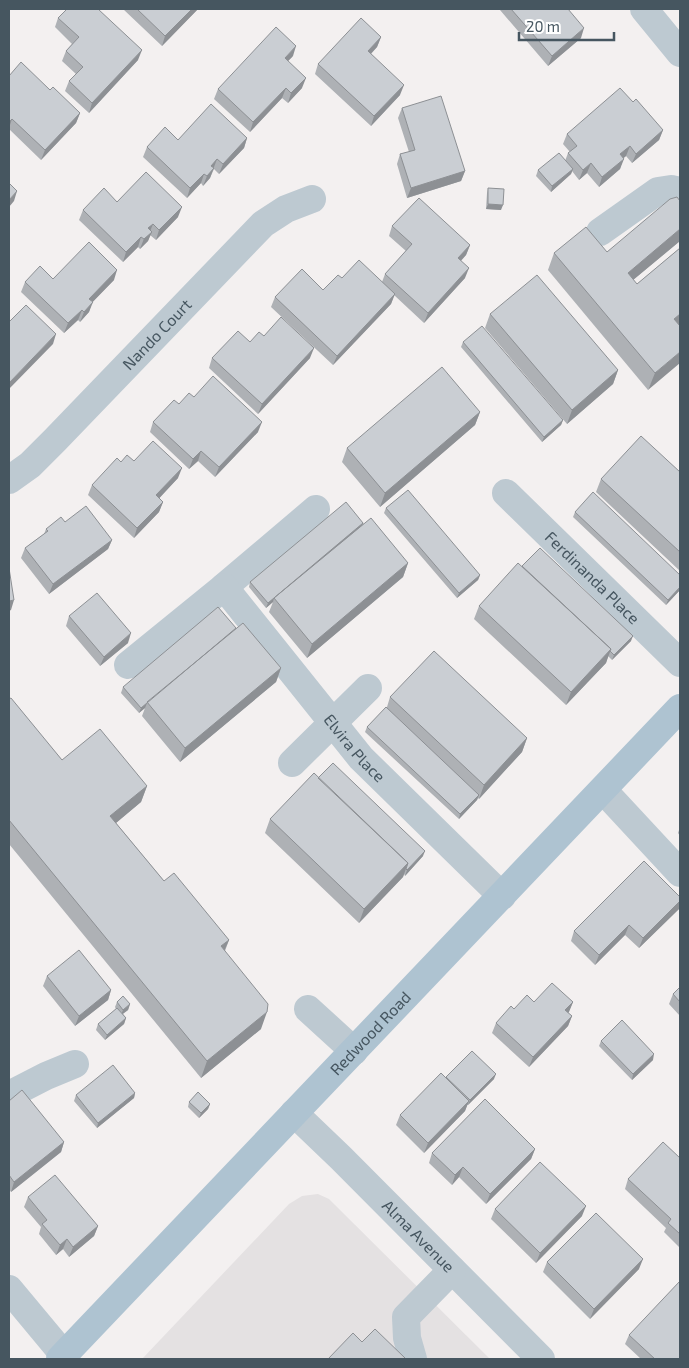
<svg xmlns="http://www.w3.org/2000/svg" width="689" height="1368" viewBox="0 0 689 1368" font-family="'Exo 2',sans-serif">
<rect width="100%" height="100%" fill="#f3f0f0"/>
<path fill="#e4e1e2" d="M318 1194 329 1199 490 1359H142L289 1204 302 1196Z"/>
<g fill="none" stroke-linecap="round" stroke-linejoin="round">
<g stroke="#bdc9d1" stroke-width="28">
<path d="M644 9 680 53"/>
<path d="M600 232 658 191 671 189 680 191"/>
<path id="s1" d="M9 480 30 465 55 440 263 224 286 209 312 199"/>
<path id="s2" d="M506 493 680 663"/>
<path d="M224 587 316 509"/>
<path id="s3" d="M128 665 224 587 361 758 502 896"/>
<path d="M292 763 368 688"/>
<path d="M603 790 680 873"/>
<path d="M308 1009 354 1051"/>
<path d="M9 1095 46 1076 75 1064"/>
<path id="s4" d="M294 1113 341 1158 541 1359"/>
<path d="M9 1289 64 1355"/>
<path d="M413 1359 407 1338 406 1317 452 1270"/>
</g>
<path stroke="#aec3d1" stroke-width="28" id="s5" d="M60 1359 680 708"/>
</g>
<path fill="#aeb1b5" d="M123 9H198L162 46Z
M500 9H568L581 38 548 66 500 10Z
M58 18 138 60 89 113 65 91 69 81 76 74 62 61 66 51 72 44 55 27Z
M381 37 377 47 371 54 400 95 371 126 315 74 318 64Z
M293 56 288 61 302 88 288 103 282 98 250 132 214 99 218 89Z
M9 76 50 90 80 113 76 123 41 160 9 129Z
M633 102 663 130 659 140 632 163 626 156 623 158 620 169 599 187 587 173 579 180 572 171 571 174 551 192 536 176 538 170 565 161 568 153 570 152 563 144 567 134Z
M402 108 465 171 461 181 407 198 397 164 400 154 409 152 398 118Z
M247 138 244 148 219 174 214 169 210 178 203 186 201 183 187 198 143 157 147 147 178 140Z
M488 188 501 210 486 209 487 193Z
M680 201V241L633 280 637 284 680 248V325L648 390 548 270 554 253 607 252Z
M117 202 178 217 156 240 150 235 148 241 140 249 138 247 123 262 79 220 83 210Z
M392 226 470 245 466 255 461 261 465 278 424 323 394 295 391 304 333 365 271 307 275 297 323 290 342 278 382 282 385 274 406 251 389 236Z
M53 279 114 280 92 302 89 312 80 322 78 320 64 333 21 292 25 282Z
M490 314 618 370 613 384 567 424 485 328Z
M264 336 310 358 258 414 209 368 212 358Z
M463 342 563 420 561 425 542 442 461 347Z
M194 397 258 432 215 477 198 461 189 469 150 432 153 422 179 404Z
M480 412 475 425 380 507 342 462 347 448Z
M134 461 178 478 159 498 163 502 159 512 134 538 88 495 92 485 121 462Z
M680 472V571L596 492 601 479Z
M386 508 480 575 478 580 457 598 384 513Z
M575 512 680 575V590L666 605 573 517Z
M65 522 112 540 108 549 49 594 21 558 25 548 44 534 46 529Z
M363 523 408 563 403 577 307 658 269 612 273 602 266 608 249 587 250 582Z
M522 566 631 641 612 660 608 656 606 663 566 705 474 619 479 606Z
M69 616 128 643 100 666 66 626Z
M236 628 281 668 276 682 180 762 142 716 145 708 139 713 121 693 123 687Z
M390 697 527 738 522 752 479 799 478 798 477 800 459 819 365 732 367 727 387 707Z
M9 699 62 760 147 786 141 802 116 823 164 881 229 940 225 951 261 1029 201 1078 9 844Z
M318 778 423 856 405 876 404 874 403 877 359 923 265 833 270 819Z
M680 827V836L678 833Z
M680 897V905L679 909 639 948 625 935 595 965 571 941 574 931Z
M47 976 111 990 108 1000 75 1026 43 986Z
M680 987V1016L669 1004 673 994Z
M117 1002 130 1004 128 1010 123 1014 126 1018 124 1024 105 1040 96 1030 98 1024 116 1009 115 1007Z
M573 1002 568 1013 572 1016 568 1026 529 1067 492 1033 496 1023 514 1009Z
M601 1041 653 1060 632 1080 599 1046Z
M446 1077 494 1079 468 1105H467L465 1111 424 1153 396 1125 400 1115Z
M135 1093 134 1098 97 1128 74 1101 76 1095Z
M9 1101 64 1142 61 1152 11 1192 9 1189Z
M189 1102 210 1104 208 1109 199 1118 188 1107Z
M535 1149 531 1159 486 1204 459 1177 452 1185 429 1163 432 1153Z
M680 1158V1248L664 1232 666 1228 625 1189 628 1179Z
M28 1197 98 1226 94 1236 69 1257 63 1249 56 1255 39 1234 41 1227 24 1207Z
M495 1209 582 1216 536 1263 491 1219Z
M547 1262 639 1269 590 1319 543 1272Z
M629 1335 680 1359H641L625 1344Z"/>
<path fill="#8d9094" d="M192 9H198L162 46 165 36Z
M584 28 581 38 548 66 552 56Z
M381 37 377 47 364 61 368 51Z
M296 46 293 56 281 68 285 58Z
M142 50 138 60 89 113 92 103Z
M306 78 302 88 288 103 291 93Z
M404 85 400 95 371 126 374 116Z
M286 88 282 98 250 132 253 122Z
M80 113 76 123 41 160 45 150Z
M12 119 9 128V122Z
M663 130 659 140 632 163 636 154Z
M247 138 244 148 219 174 223 164Z
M630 146 626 156 617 164 620 154Z
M217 159 210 178 203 186 211 166Z
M624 159 620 169 599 187 602 177Z
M591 163 587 173 579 180 583 170Z
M573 169 571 174 551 192 552 186Z
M465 171 461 181 407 198 411 188Z
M204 174 201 183 187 198 190 188Z
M17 191 14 201 9 207V200Z
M488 204 503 205 501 210 486 209Z
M182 207 178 217 156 240 159 230Z
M153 224 149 234 152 232 148 241 140 249 148 228Z
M680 229V241L621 290 628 273Z
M141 237 138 247 123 262 126 252Z
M470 245 466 255 454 268 458 258Z
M469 268 465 278 424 323 428 313Z
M117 270 114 280 86 309 89 299Z
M395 294 391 304 333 365 337 356Z
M93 302 89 312 80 322 84 312Z
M82 310 78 320 64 333 68 323Z
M680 314V325L668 336 674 319Z
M56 334 53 344 9 389V383Z
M314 348 310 358 258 414 262 404Z
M680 352V363L648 390 655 373Z
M618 370 613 384 567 424 572 410Z
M480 412 475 425 380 507 385 493Z
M563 420 561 425 542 442 544 437Z
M262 422 258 432 215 477 219 467Z
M201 451 198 461 189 469 193 459Z
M182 468 178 478 153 505 156 495Z
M163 502 159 512 134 538 137 528Z
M363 523 361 528 274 598 273 602 266 608 268 603Z
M112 540 108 549 49 594 53 584Z
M408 563 403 577 307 658 312 644Z
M480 575 478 580 457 598 459 593Z
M680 587V590L666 605 668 600Z
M14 600 11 610 9 611V601Z
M131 633 128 643 100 666 104 657Z
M633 636 631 641 612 660 614 655Z
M611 649 606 663 566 705 571 692Z
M281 668 276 682 180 762 185 748Z
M147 703 145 708 139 713 141 708Z
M527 738 522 752 479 799 484 785Z
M147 786 141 802 104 833 110 816Z
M479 795 477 800 459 819 460 814Z
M425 851 423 856 405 876 407 870Z
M408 863 403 877 359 923 364 909Z
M680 901V905L679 909 639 948 643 938Z
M629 925 625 935 595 965 599 955Z
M229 940 222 956 221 946Z
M111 990 108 1000 75 1026 79 1016Z
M573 1002 569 1012 562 1020 565 1010Z
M130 1004 128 1010 121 1015 123 1010Z
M267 1012 261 1029 201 1078 207 1061Z
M572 1016 568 1026 529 1067 533 1057Z
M126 1018 124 1024 105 1040 107 1035Z
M654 1054 653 1060 632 1080 633 1074Z
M496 1074 494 1079 468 1105 470 1100Z
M135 1093 134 1098 97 1128 98 1123Z
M469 1101 465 1111 424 1153 428 1143Z
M210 1104 208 1109 199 1118 201 1113Z
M64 1142 61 1152 11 1192 14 1182Z
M535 1149 531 1159 486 1204 490 1194Z
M463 1167 459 1177 452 1185 455 1175Z
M586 1206 582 1216 536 1263 540 1253Z
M98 1226 94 1236 69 1257 73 1247Z
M67 1239 63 1249 56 1255 60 1245Z
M643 1259 639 1269 590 1319 594 1309Z"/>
<path fill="#caced3" stroke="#8d9094" d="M67 9H98L142 50 92 103 69 81 83 67 66 51 79 37 58 18Z
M137 9H192L165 36Z
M511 9H568L584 28 552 56Z
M361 18 381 37 368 51 404 85 374 116 318 64Z
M276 27 296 46 285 58 306 78 291 93 286 88 253 122 218 89Z
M21 62 50 90 53 87 80 113 45 150 12 119 9 122V76Z
M620 88 633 102 636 99 663 130 636 154 630 146 620 154 624 159 602 177 591 163 583 170 568 153 577 146 567 134Z
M441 96 465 171 411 188 400 154 415 150 402 108Z
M211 104 247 138 223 164 217 159 211 166 214 168 207 176 204 174 190 188 147 147 165 127 178 140Z
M559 153 573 169 552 186 538 170Z
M146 172 182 207 159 230 153 224 148 228 152 232 144 239 141 237 126 252 83 210 104 188 117 202Z
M9 183 17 191 9 200Z
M488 188 504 189 503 205 488 204Z
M677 197 680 201V229L628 273 637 284 680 248V314L674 319 680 326V352L655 373 554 253 586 227 607 252 670 199Z
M419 198 470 245 458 258 469 268 428 313 385 274 412 244 392 226Z
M89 242 117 270 89 299 93 302 84 312 82 310 68 323 25 282 40 266 53 279Z
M359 260 395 294 337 356 275 297 302 269 323 290 338 275 342 278Z
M537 275 618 370 572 410 490 314Z
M26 305 56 334 9 383V320L10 321Z
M281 317 314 348 262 404 212 358 238 331 250 342 259 332 264 336Z
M482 326 563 420 544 437 463 342Z
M442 367 480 412 385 493 347 448Z
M213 376 262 422 219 467 201 451 193 459 153 422 174 400 179 404 189 393 194 397Z
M641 436 680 472V552L601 479Z
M153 441 182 468 156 495 163 502 137 528 92 485 117 458 121 462 127 455 134 461Z
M408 490 480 575 459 593 386 508Z
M593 492 680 575V587L668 600 575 512Z
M346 502 363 523 268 603 250 582Z
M86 506 112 540 53 584 25 548 48 531 46 529 61 517 65 522Z
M371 518 408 563 312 644 274 598Z
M540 548 633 636 614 655 610 651 611 649 522 566Z
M518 563 611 649 571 692 479 606Z
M9 568 14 600 9 601Z
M97 593 131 633 104 657 69 616Z
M218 607 236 628 141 708 123 687Z
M243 623 281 668 185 748 147 702Z
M434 651 527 738 484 785 390 697Z
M11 698 62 760 100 729 147 786 110 816 164 881 174 873 229 940 221 946 268 1004 267 1012 207 1061 9 820V699Z
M386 707 479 795 460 814 367 727Z
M333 763 425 851 407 870 406 869 408 863 318 778Z
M314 773 408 863 364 909 270 819Z
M644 861 680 897V901L643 938 629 925 599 955 574 931Z
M79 950 111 990 79 1016 47 976Z
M552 983 573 1002 565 1010 572 1016 533 1057 496 1023 511 1006 514 1009 527 995 534 1002Z
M680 987V1002L673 994Z
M123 996 130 1004 123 1010 117 1002Z
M117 1008 126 1018 107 1035 98 1024Z
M622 1020 654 1054 633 1074 601 1041Z
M472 1051 496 1074 470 1100 446 1077Z
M113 1065 135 1093 98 1123 76 1095Z
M441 1073 469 1101 428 1143 400 1115Z
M22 1090 64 1142 14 1182 9 1175V1101Z
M198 1092 210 1104 201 1113 189 1102Z
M485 1099 535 1149 490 1194 463 1167 455 1175 432 1153Z
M663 1142 680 1158V1234L668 1223 671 1219 628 1179Z
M540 1162 586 1206 540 1253 495 1209Z
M55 1175 98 1226 73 1247 67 1239 60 1245 42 1224 47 1220 28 1197Z
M596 1213 643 1259 594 1309 547 1262Z
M680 1281V1359H655L629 1335Z
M375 1329 405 1358 404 1359H328L353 1333 362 1342Z"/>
<g text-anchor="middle" stroke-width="4" stroke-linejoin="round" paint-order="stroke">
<g font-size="16" fill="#465660" stroke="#fff">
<text dy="6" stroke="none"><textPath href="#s1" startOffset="208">Nando Court</textPath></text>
<text dy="6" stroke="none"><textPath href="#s2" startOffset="121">Ferdinanda Place</textPath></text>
<text dy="6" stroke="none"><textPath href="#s3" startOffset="331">Elvira Place</textPath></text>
<text dy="6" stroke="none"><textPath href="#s5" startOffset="450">Redwood Road</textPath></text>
<text dy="6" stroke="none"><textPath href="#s4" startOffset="175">Alma Avenue</textPath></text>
</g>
</g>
<rect width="689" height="1368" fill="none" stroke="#465660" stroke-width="20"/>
<path d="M519 32v8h95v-8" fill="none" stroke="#465660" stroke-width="2.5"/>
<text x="526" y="32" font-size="15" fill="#465660" stroke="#ffffff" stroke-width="4" paint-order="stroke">20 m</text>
</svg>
